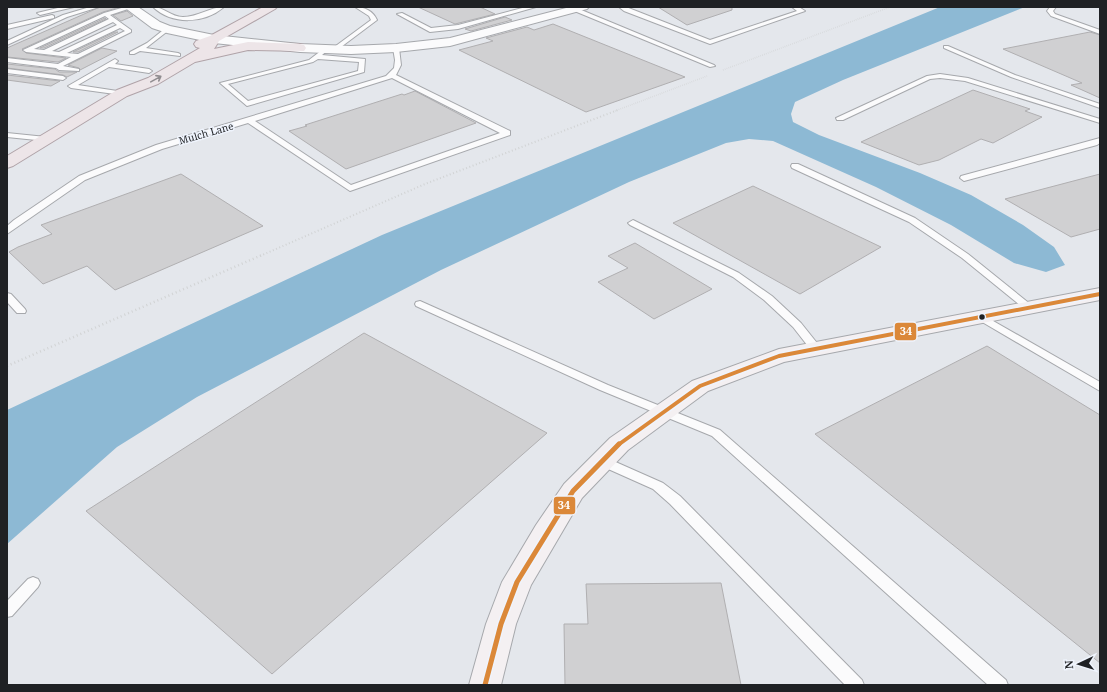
<svg xmlns="http://www.w3.org/2000/svg" width="1107" height="692" viewBox="0 0 1107 692" font-family="'Noto Serif',serif">
<rect width="100%" height="100%" fill="#e4e7ec"/>
<path fill="#8db9d4" d="M940 7H1025L843 80 795 102 791 114 793 122 819 135 920 173 971 195 1023 225 1054 247 1065 265 1046 272 1014 263 951 225 876 187 773 141 749 139 726 143 629 182 441 270 197 397 117 447 7 544V410L382 235Z"/>
<path fill="#d0d0d2" stroke="#b0afb1" d="M100 7H120L103 12 22 49 26 53 66 58 58 62 7 57V48Z
M418 7H480L495 14 455 24Z
M658 7H732V10L687 25Z
M127 11 133 16 121 21 113 15Z
M505 17 512 20 471 31 465 29Z
M105 18 106 19 44 48H40Z
M553 24 685 77 586 112 459 50 493 41 486 38 527 27 534 30Z
M115 32H118L78 52H73Z
M1090 32 1100 35V98L1071 85 1082 83 1003 49Z
M102 48 117 51 80 70 79 68 68 65Z
M7 64 55 69 59 72H77L67 77 63 75 7 68Z
M7 75 60 81 51 86 7 80Z
M973 90 1030 109 1025 111 1042 117 993 143 981 139 939 160 919 165 861 142Z
M415 91 476 123 346 169 289 131 307 126 305 125 402 94 404 95Z
M181 174 263 226 115 290 87 266 43 284 9 252 18 247 52 234 41 225Z
M1100 174V229L1071 237 1005 199Z
M753 186 881 247 800 294 673 223Z
M635 243 712 289 654 319 598 282 628 268 608 256Z
M364 333 547 433 272 674 86 511Z
M987 346 1100 415V663L815 434Z
M721 583 741 685H565L564 624H588L586 584Z"/>
<g fill="none" stroke-linecap="round" stroke-linejoin="round">
<defs>
<path id="lane" d="M62 7H74L40 15 37 13Z
M90 7H99L67 17 7 45V41L63 15Z
M125 7H134L110 15 131 30V32L63 66 79 69V71L59 70 56 68 7 62V58L58 64 71 57 26 52 23 50 104 13ZM105 16 109 19 44 50 34 49ZM113 22 117 25 59 52 52 51ZM120 28 125 31 78 54 67 53Z
M153 7C164 7 171 17 183 17 198 17 210 7 224 7 204 24 172 25 153 7Z
M355 7C365 7 373 11 377 20L337 50H333V48L371 20 369 16Z
M526 7H536L458 29 430 32 397 14 402 13 431 28 458 25Z
M574 7 714 65 715 66 710 67 572 10 571 9Z
M619 7H626L710 40 797 11 792 7H799L805 11 710 44 624 11Z
M1050 7H1056L1053 11 1055 14 1100 30V34L1051 16 1047 11Z
M52 15 54 16V18L7 29V25Z
M167 27 169 28V30L146 48 178 53 180 54V56L140 51 134 54H130V52L147 43Z
M396 46 399 48 401 65 396 75 510 131V135L350 191 248 123 162 149 85 180 7 234V226L14 220 79 176 156 145 386 76 394 68 395 60 393 48ZM392 78 500 133 351 185 255 121Z
M944 46H948L1015 75 1100 104V108L1011 77 944 48Z
M326 47 329 49 322 55 365 59 364 72 247 106 220 83 309 60ZM318 59 359 62 358 71 248 101 228 84 313 62Z
M115 59 118 61 115 64 149 69 152 71 149 73 109 67 78 85 124 92 126 93 122 95 71 88 68 86Z
M7 69 63 76 66 78 63 80 7 73Z
M940 74 968 78 1100 119V123L965 81 940 78 930 79 843 120H837L836 118 927 76Z
M7 133 46 137 50 139 46 141 7 137Z
M1100 138V143L1097 145 964 181 960 178 961 176Z
M792 164H798L915 218 968 254 1035 308 1030 311 1026 310 962 258 909 222 792 168 791 166Z
M633 220 739 273 772 296 801 323 821 348 819 350H811L793 327 764 300 733 277 630 225 628 223Z
M7 293 11 294 25 309 26 311 25 313H17L7 302Z
M420 301 608 385 720 430 1006 680 1008 685H988L712 436 600 390 416 306 415 304 416 302Z
M981 314 1100 382V391L977 319 976 317 977 315Z
M602 456 663 483 680 496 862 680 864 685H845L670 504 653 489 597 464 596 461 597 458Z
M33 577 38 579 40 583 38 587 12 616 7 617V601L28 579Z"/>
<path id="street" d="M124 7H138L160 22 170 26 214 35 300 44 351 46 396 44 450 38 570 7H589L587 9 450 46 396 52 351 54 300 52 214 43 167 33 152 28Z"/>
<path id="secondary" d="M1100 288V300L784 362 708 391 628 450 582 498 531 585 516 624 501 685H469L486 624 502 582 536 525 564 484 610 438 692 381 779 349Z"/>
<path id="primary" d="M263 7H277L275 9 219 41 214 49 248 42 300 44 304 45 306 48 304 51 248 50 195 62 158 84 127 96 13 166 7 168V156L117 90 148 78 200 48 196 47 194 44 196 41 210 36Z"/>
</defs>
<use href="#lane" stroke="#a6a8ac" stroke-width="2"/>
<use href="#street" stroke="#a6a8ac" stroke-width="2"/>
<use href="#secondary" stroke="#a6a8ac" stroke-width="2"/>
<use href="#primary" stroke="#b0a3a8" stroke-width="2"/>
<path stroke="#d1d3d4" stroke-width="1.5" stroke-dasharray="0.5 1.5" stroke-linecap="butt" d="M723 70 890 7
M615 111 707 76"/>
<path stroke="#d1d3d4" stroke-width="2" stroke-dasharray="1 2.5" stroke-linecap="butt" d="M260 256 425 184 618 110"/>
<path stroke="#d1d3d4" stroke-width="2.5" stroke-dasharray="1 3" stroke-linecap="butt" d="M7 366 262 255"/>
<use href="#lane" fill="#fbfbfc" fill-rule="evenodd"/>
<use href="#street" fill="#fbfbfc" fill-rule="evenodd"/>
<use href="#secondary" fill="#f4f0f2" fill-rule="evenodd"/>
<use href="#primary" fill="#ede5e8" fill-rule="evenodd"/>
<defs>
<path id="bus-1-far1" d="M618 445 700 386 779 356 1100 294"/>
<path id="bus-1" d="M485 685 501 624 517 582 573 491 619 444"/>
</defs>
<use href="#bus-1-far1" stroke="#eff4fd" stroke-width="7"/>
<use href="#bus-1" stroke="#eff4fd" stroke-width="8"/>
<use href="#bus-1-far1" stroke="#db8839" stroke-width="4"/>
<use href="#bus-1" stroke="#db8839" stroke-width="5"/>
</g>
<defs><path id="oneway-shaft" d="M-6 0H5M1.5-3L5.5 0L1.5 3" fill="none" stroke-width="1.6" stroke-linecap="round" stroke-linejoin="round"/></defs>
<use stroke="#908d90" href="#oneway-shaft" transform="translate(156 79) rotate(-29)"/>
<circle fill="#1f2124" stroke="#eff4fd" stroke-width="1.5" cx="982" cy="317" r="3.5"/>
<g text-anchor="middle" stroke-width="3" stroke-linejoin="round" paint-order="stroke">
<g font-size="10" fill="#1f2124" stroke="#eff4fd">
<text transform="translate(206 133) rotate(-16)" y="4">Mulch Lane</text>
</g>
</g>
<g stroke="#eff4fd" stroke-width="1.5">
<rect x="894" y="322" width="23" height="19" rx="4" fill="#db8839"/>
<rect x="553" y="496" width="23" height="19" rx="4" fill="#db8839"/>
</g>
<g font-size="11" text-anchor="middle" font-weight="bold" fill="#fff">
<text x="906" y="335">34</text>
<text x="564" y="509">34</text>
</g>
<rect width="1107" height="692" fill="none" stroke="#1f2124" stroke-width="16"/>
<g transform="translate(1079 664) rotate(266)" stroke="#eff4fd" stroke-width="3" paint-order="stroke">
<path d="M0-3L7 15L0 10L-7 15Z" fill="#1f2124"/>
<text y="-6" font-size="11" font-weight="bold" text-anchor="middle" fill="#1f2124">N</text>
</g>
</svg>
